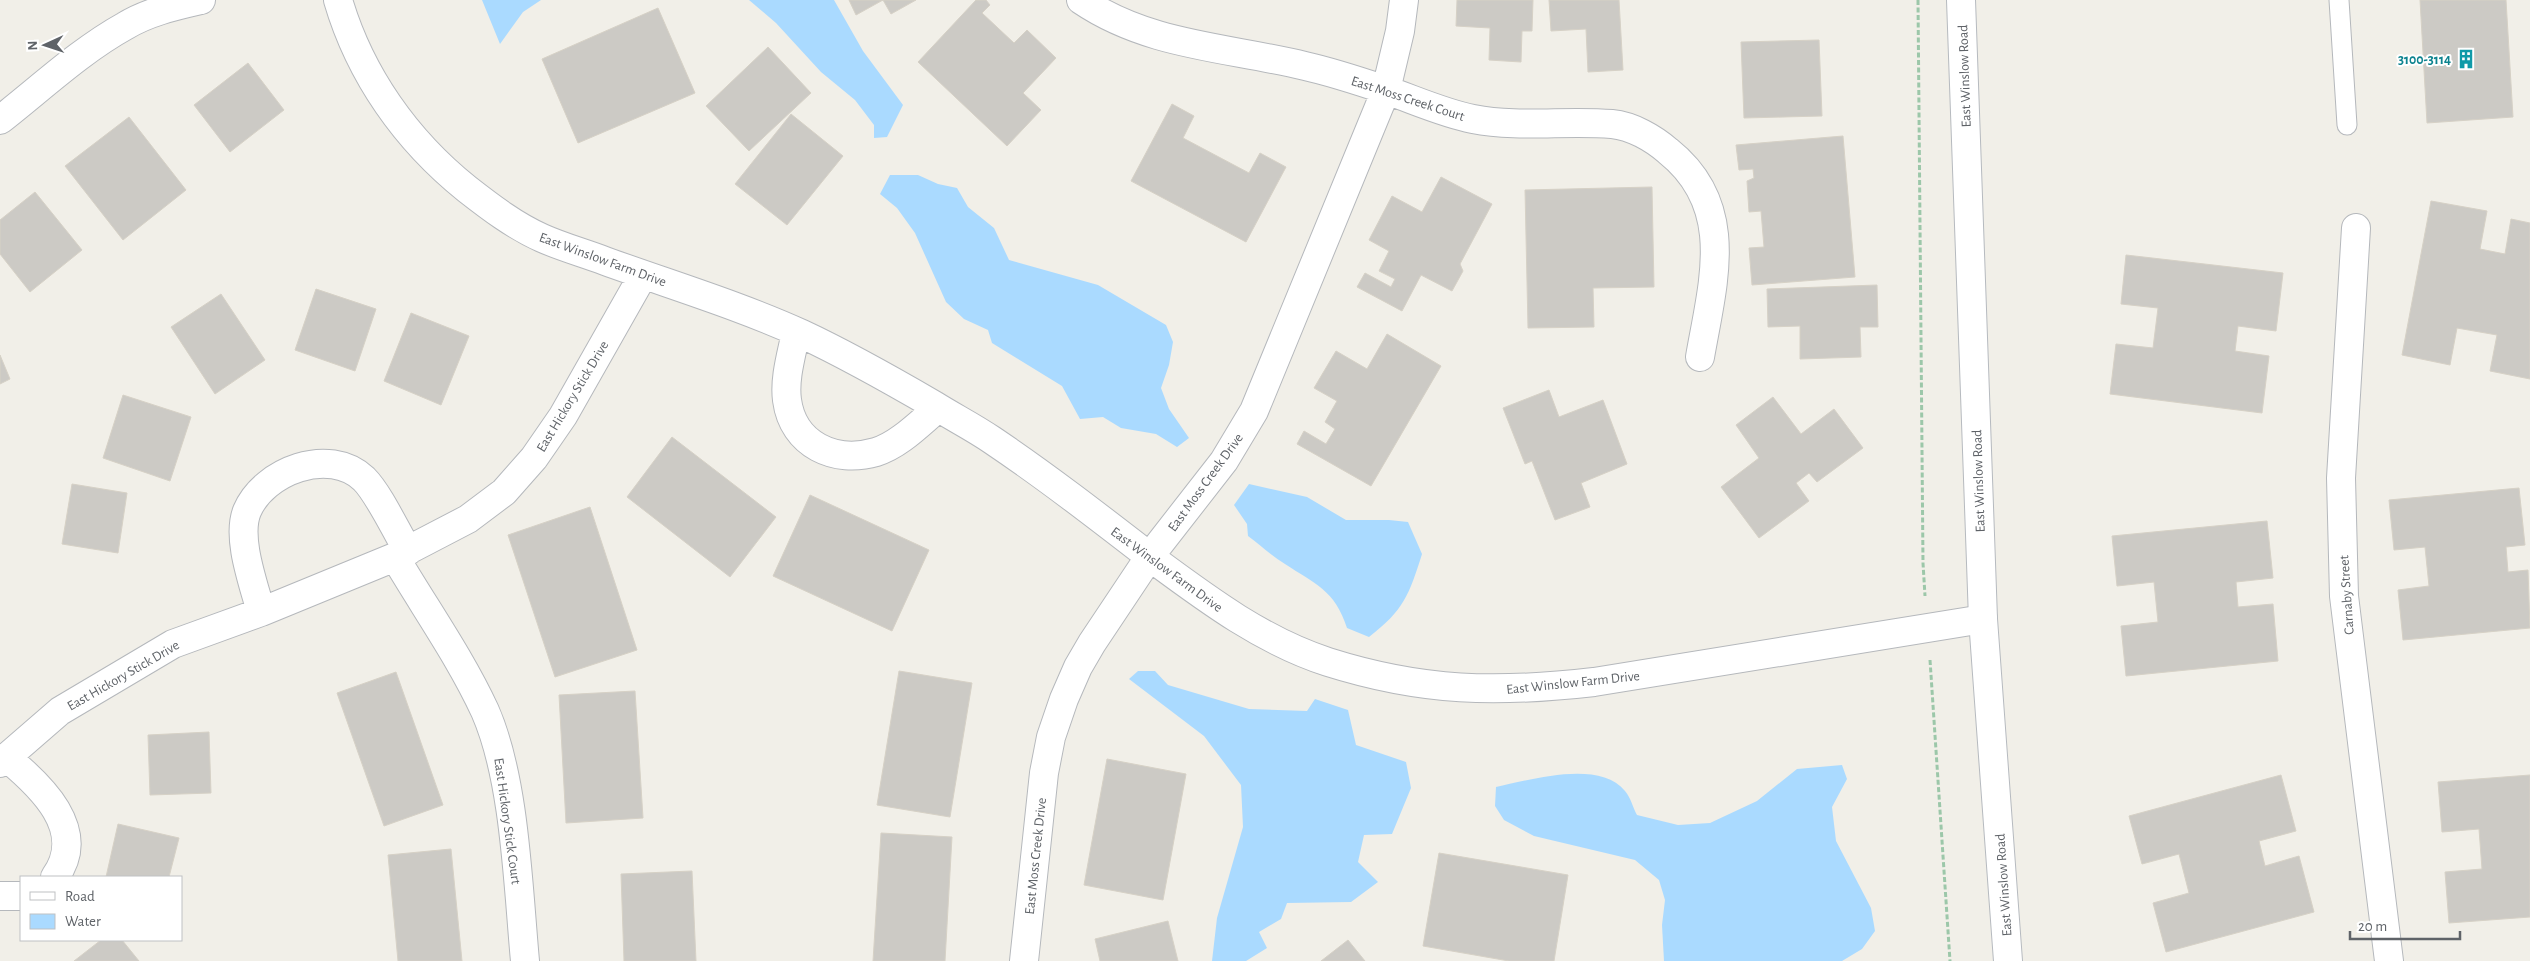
<svg xmlns="http://www.w3.org/2000/svg" width="2530" height="961" viewBox="0 0 2530 961" font-family="'Alegreya Sans',sans-serif">
<rect width="100%" height="100%" fill="#f1efe8"/>
<path fill="#aadaff" d="M482 0H541L523 12 500 44Z
M749 0H834L863 51 903 105 887 137 874 138V125L855 100 821 72 776 23Z
M890 175H918L938 184 957 188 968 207 994 228 1009 260 1098 285 1166 325 1173 342 1169 365 1161 388 1169 409 1189 438 1177 447 1156 434 1121 428 1103 417 1080 419 1062 386 992 343 988 330 964 319 946 302 915 233 897 208 880 194Z
M1249 484 1307 497 1346 520H1389L1408 522 1422 554C1409 595 1404 610 1369 637L1347 628C1335 590 1315 584 1285 564 1272 556 1260 545 1248 536L1247 524 1234 505Z
M1138 671H1155L1168 685 1249 709 1307 711 1315 699 1348 710 1356 745 1406 762 1411 788 1392 834 1364 835 1358 862 1378 882 1351 902 1287 903 1281 919 1259 932 1267 948 1246 961H1212L1217 918 1243 827 1241 785 1204 736 1129 679Z
M1842 765 1847 779 1832 807 1836 841 1871 908 1875 931 1862 949 1842 961H1664L1662 925 1665 900 1659 880 1635 860 1534 836 1504 820 1495 806 1496 787C1530 780 1599 759 1625 791 1631 798 1633 808 1637 815L1678 825 1710 823 1757 801 1797 769Z"/>
<path fill="#cccac5" stroke="#d6d1c6" d="M849 0H883L856 15Z
M883 0H916L891 14Z
M976 0H986L990 5 982 13 1014 43 1027 30 1056 58 1023 93 1041 110 1007 146 918 62Z
M1457 0H1533L1532 31H1522L1521 62 1489 60 1490 28 1456 26Z
M1549 0H1619L1623 70 1588 72 1586 29 1551 31Z
M2420 0H2506L2513 117 2427 123Z
M658 8 695 93 578 143 542 59Z
M1819 40 1822 116 1744 118 1741 42Z
M768 47 811 93 749 151 706 106Z
M248 63 284 110 230 152 194 105Z
M1172 104 1194 116 1183 138 1249 173 1260 153 1286 167 1246 242 1131 181Z
M791 114 843 156 787 225 735 184Z
M129 117 186 190 123 240 65 166Z
M1843 136 1855 277 1752 285 1749 248 1764 247 1761 211 1749 212 1747 181 1754 178 1753 169 1739 170 1736 145Z
M1441 177 1492 204 1460 264 1463 271 1452 291 1421 275 1402 311 1357 287 1365 273 1391 287 1395 279 1379 271 1389 251 1369 240 1392 196 1422 212Z
M1652 187 1654 287 1593 288 1594 327 1528 328 1525 190Z
M35 192 82 250 30 292 0 254V220Z
M2431 201 2487 211 2480 249 2505 254 2511 219 2530 223V379L2490 371 2497 335 2457 328 2450 365 2402 355Z
M2126 255 2283 273 2276 331 2238 326 2235 351 2269 356 2262 413 2110 394 2116 344 2153 348 2158 308 2121 304Z
M1877 285 1878 327H1860L1861 357 1800 359V326L1768 327 1767 289Z
M316 289 376 309 355 371 295 350Z
M221 294 265 360 215 394 171 327Z
M411 313 469 336 441 405 384 381Z
M1387 334 1441 366 1371 486 1297 444 1304 431 1326 444 1335 429 1325 422 1337 401 1314 388 1336 351 1367 369Z
M0 355 10 379 0 384Z
M1549 390 1559 417 1603 400 1627 464 1581 483 1590 507 1555 520 1532 461 1525 464 1503 408Z
M123 395 191 417 170 481 103 458Z
M1773 397 1801 434 1834 409 1863 448 1817 482 1809 473 1796 483 1809 501 1759 538 1721 487 1759 458 1736 425Z
M672 437 776 517 730 577 627 497Z
M72 484 127 493 118 553 62 544Z
M2519 488 2525 545 2506 547 2508 572 2528 570 2530 628 2403 640 2398 590 2429 586 2425 547 2394 550 2389 500Z
M810 495 929 550 892 631 773 576Z
M590 507 637 650 555 677 508 535Z
M2267 521 2273 578 2236 582 2238 607 2273 604 2278 661 2126 676 2121 626 2158 622 2154 582 2117 586 2112 536Z
M899 671 972 683 950 817 877 805Z
M396 672 443 805 384 826 337 693Z
M635 691 643 818 566 823 559 695Z
M209 732 211 793 150 795 148 735Z
M1107 759 1186 774 1163 900 1084 885Z
M2281 775 2296 831 2259 841 2265 866 2299 856 2314 912 2166 952 2153 903 2189 893 2179 854 2142 864 2129 816Z
M2530 775V917L2449 923 2445 872 2482 869 2479 829 2442 832 2438 782Z
M118 824 179 838 169 877H106Z
M881 833 952 837 945 961H873Z
M451 849 462 961H398L388 855Z
M1439 853 1568 875 1554 961H1509L1423 946Z
M692 871 696 961H624L621 874Z
M1168 921 1178 961H1100L1095 939Z
M101 940H122L139 961H74Z
M1348 940 1365 961H1321Z"/>
<g fill="none" stroke-linecap="round" stroke-linejoin="round">
<defs>
<path id="service" d="M2339 0 2347 125"/>
<path id="minor" d="M338 0C360 75 406 140 467 189 490 207 515 226 542 238 562 247 584 253 605 261 671 285 738 305 802 334 847 355 891 380 934 405 953 417 973 427 992 440 1047 477 1101 519 1154 560 1208 600 1263 641 1328 662 1423 692 1497 693 1594 682L1983 619
M1081 0C1149 46 1227 47 1305 66 1332 72 1359 81 1386 90 1415 100 1443 113 1473 119 1519 128 1566 120 1612 124 1632 126 1653 138 1668 151 1737 206 1713 282 1700 357
M0 120C41 88 80 51 125 26 148 12 175 6 201 0
M2356 228 2341 478 2344 596 2389 961
M796 332C792 353 784 378 787 400 793 445 835 464 876 452 899 445 920 423 938 408
M395 557C425 608 460 657 485 711 515 779 518 886 525 961
M261 612C254 585 236 538 247 511 264 471 329 446 364 479 379 494 396 531 408 551
M6 757C40 785 89 830 55 877
M0 763 60 711 173 644 261 612 395 557 468 519 504 492 534 458 563 416 643 275
M0 896H21
M1024 961 1044 773 1051 737 1064 699 1078 667 1092 643 1150 556 1224 461 1254 411 1386 90 1400 31 1404 0"/>
<path id="secondary" d="M1961 0 1983 619 2008 961"/>
</defs>
<use href="#service" stroke="#b5b8bc" stroke-width="21"/>
<use href="#minor" stroke="#b5b8bc" stroke-width="30"/>
<use href="#secondary" stroke="#b6babf" stroke-width="30"/>
<path stroke="#9cc7a9" stroke-width="3" stroke-dasharray="5 2.5" stroke-linecap="butt" d="M1918 0 1923 563 1925 596
M1930 660 1950 961"/>
<use href="#service" stroke="#fff" stroke-width="19"/>
<use href="#minor" stroke="#fff" stroke-width="28"/>
<use href="#secondary" stroke="#fff" stroke-width="28"/>
</g>
<defs>
<symbol id="building-bare" viewBox="-9 -9 18 18"><path d="M-4-6H4V6H1V3H-1V6H-4ZM-2.5-4.3h1.7v1.8h-1.7ZM.8-4.3h1.7v1.8H.8ZM-2.5-1h1.7V.8h-1.7ZM.8-1h1.7V.8H.8Z" fill="#0f9aa8" stroke="#fff" stroke-width="2.5" paint-order="stroke"/></symbol>
</defs>
<g fill-rule="evenodd">
<use href="#building-bare" x="2452" y="45" width="28" height="28"/>
</g>
<g text-anchor="middle" stroke-width="4" stroke-linejoin="round" paint-order="stroke">
<g font-size="14" font-weight="bold" fill="#0d838f" stroke="#fff" text-anchor="end">
<text x="2451" y="64">3100-3114</text>
</g>
<g font-size="14" fill="#5f6368" stroke="#fff">
<text transform="translate(1964 76) rotate(-92)" y="5">East Winslow Road</text>
<text transform="translate(1408 98) rotate(18)" y="5">East Moss Creek Court</text>
<text transform="translate(603 259) rotate(20)" y="5">East Winslow Farm Drive</text>
<text transform="translate(572 396) rotate(-59)" y="5">East Hickory Stick Drive</text>
<text transform="translate(1978 481) rotate(-92)" y="5">East Winslow Road</text>
<text transform="translate(1205 482) rotate(-54)" y="5">East Moss Creek Drive</text>
<text transform="translate(1167 569) rotate(36)" y="5">East Winslow Farm Drive</text>
<text transform="translate(2346 595) rotate(-94)" y="5">Carnaby Street</text>
<text transform="translate(123 675) rotate(-30)" y="5">East Hickory Stick Drive</text>
<text transform="translate(1573 682) rotate(-6)" y="5">East Winslow Farm Drive</text>
<text transform="translate(508 821) rotate(82)" y="5">East Hickory Stick Court</text>
<text transform="translate(1035 856) rotate(-84)" y="5">East Moss Creek Drive</text>
<text transform="translate(2003 885) rotate(-94)" y="5">East Winslow Road</text>
</g>
</g>
<rect x="20" y="876" width="162" height="65" fill="#ffffff" stroke="#bfc1c3"/>
<rect x="30" y="892" width="25" height="8" fill="#ffffff" stroke="#bfc1c3"/>
<text x="65" y="901" font-size="15" fill="#5f6368">Road</text>
<rect x="30" y="914" width="25" height="15" fill="#aadaff" stroke="#bfc1c3"/>
<text x="65" y="926" font-size="15" fill="#5f6368">Water</text>
<g transform="translate(45 45) rotate(267)" stroke="#ffffff" stroke-width="4" paint-order="stroke">
<path d="M0-4L9 19L0 12L-9 19Z" fill="#5f6368"/>
<text y="-8" font-size="14" font-weight="bold" text-anchor="middle" fill="#5f6368">N</text>
</g>
<path d="M2350 931v8h110v-8" fill="none" stroke="#5f6368" stroke-width="2.5"/>
<text x="2358" y="931" font-size="15" fill="#5f6368" stroke="#ffffff" stroke-width="4" paint-order="stroke">20 m</text>
</svg>
